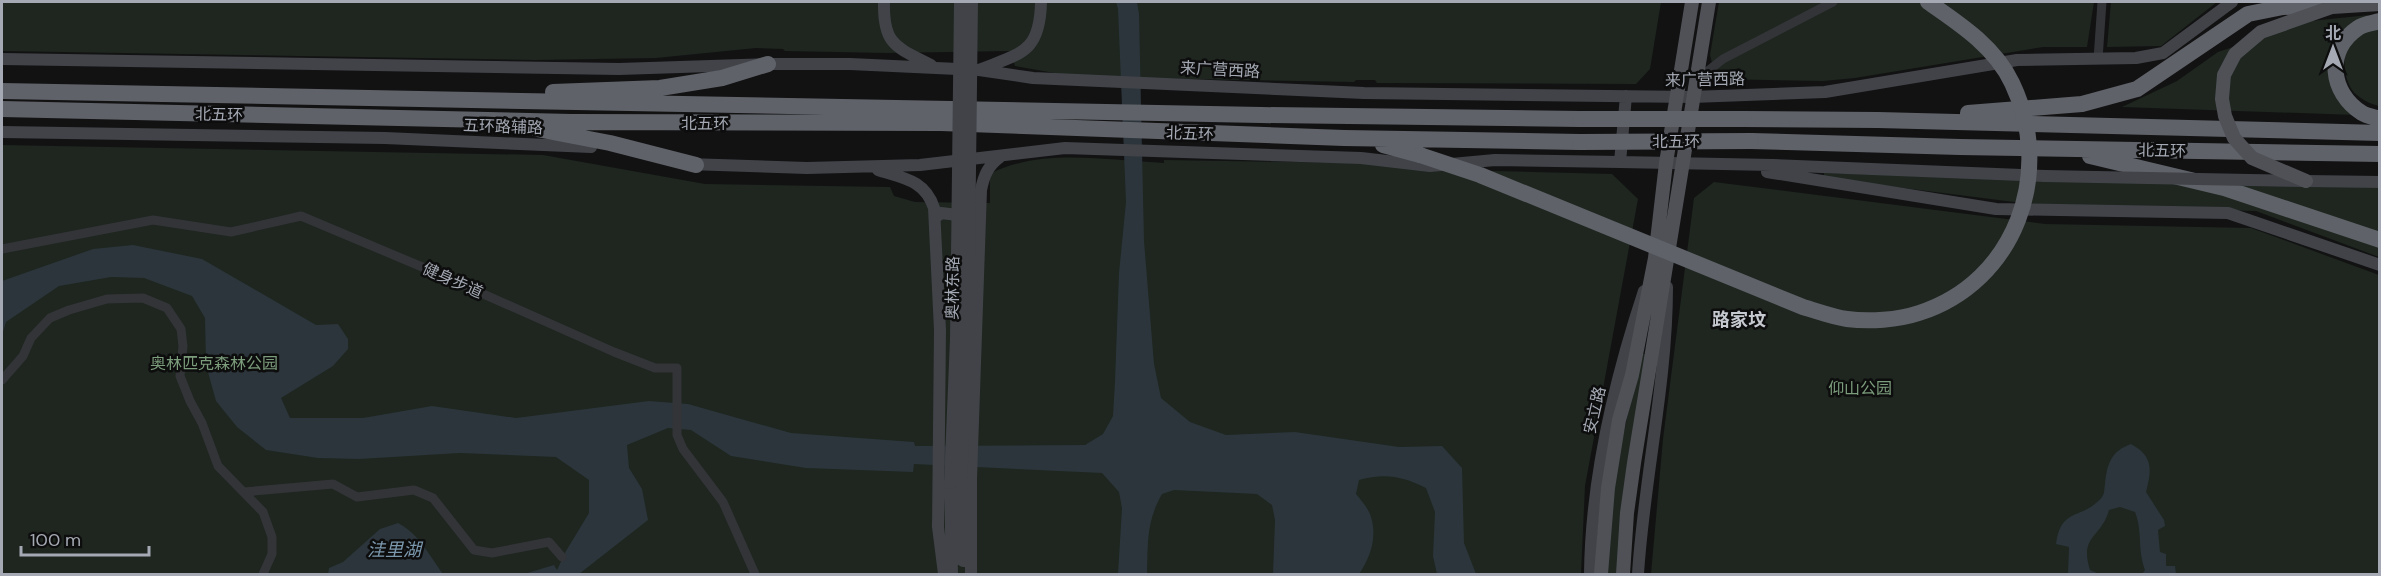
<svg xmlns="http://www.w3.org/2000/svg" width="2381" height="576" viewBox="0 0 2381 576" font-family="'DM Sans','Noto Sans SC',sans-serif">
<rect width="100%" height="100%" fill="#121213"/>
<path fill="#1e261f" d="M2 2H1661L1650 69 1636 84 1377 83 1375 80H1356L1354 82 1077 77 1015 66 1010 51 887 53 785 51 783 49 756 48 656 58 535 60 2 51Z
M1719 2H2094L2087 47H2043L1855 78 1823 81 1716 79 1710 55Z
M2111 2H2217L2161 46 2107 47Z
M2369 15C2310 40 2337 73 2356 115L2122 107 2177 81 2218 52 2311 21Z
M2379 24V106C2370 104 2358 98 2352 90 2343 76 2340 49 2355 38 2361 32 2372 28 2379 24Z
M2 145 543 155 705 184 890 187 894 196 915 202 990 203V174C1041 147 1110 161 1164 163V160L1361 163 1451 170 1612 174 1638 199 1585 486 1581 574H2Z
M1824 173 2071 181 2379 185V257L2256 211 2038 205 1824 178Z
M1714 182 2045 224 2251 228 2379 275V574H1651L1663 439 1694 198Z
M1643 354H1646L1619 574H1607L1616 470 1628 413Z"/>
<path fill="#2c353b" d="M1116 2H1137L1139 14 1144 241 1154 364 1161 398 1190 422 1226 435 1295 432 1399 447 1442 446 1462 468 1464 543 1476 574H1437L1433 556 1435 512 1426 488C1402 476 1385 473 1359 480L1356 494C1361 500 1367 507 1370 514 1378 535 1371 557 1359 574H1273L1275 520 1272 505 1257 494 1174 490 1162 494C1146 522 1148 544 1147 574H1118L1122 508 1119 492 1102 473 914 464 913 472 806 468 731 456 691 430 668 428 627 445 629 468 642 489 648 520 579 574H524L554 565 557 570 566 551 589 513V480L556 457 460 453 359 459 318 458 266 450 237 427 216 401 206 365 205 318 192 296 144 278 111 277 59 286 6 322 2 335V281L93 249 133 245 202 259 316 325 338 324 348 339V349L333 366 281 398 290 418H363L432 406 516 418 649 401 688 404 791 433 914 442 915 446 1085 445 1103 434 1113 416 1115 381 1119 273 1126 202 1118 9Z
M2131 444C2153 456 2152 469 2146 492L2164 520 2165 526 2158 530 2160 552 2166 554V566H2175L2176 574H2142L2145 570C2137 548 2143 533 2135 512L2120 507 2109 510C2101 539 2079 535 2090 570L2099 574H2068L2069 547 2056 544C2061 506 2082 521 2102 497 2105 493 2104 489 2105 484 2107 464 2111 451 2131 444Z
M398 523C420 535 429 555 443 574H328L329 568 343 562 380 529Z"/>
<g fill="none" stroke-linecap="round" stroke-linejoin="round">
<path stroke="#333438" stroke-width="9" d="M2098 59 2102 2
M1695 81 1723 59 1833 2
M2 249 153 220 231 232 301 216 427 269 614 352 655 368H677V435L683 449 723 502 755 574
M2 380 23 356 31 338 50 318 69 310 107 299 143 298 167 308 181 329 183 346 180 376 190 401 202 423 218 466 263 512 272 537V554L263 574
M244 492 333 484 357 497 414 490 433 498 474 550 492 553 549 542 562 557"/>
<path stroke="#414348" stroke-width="12" d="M884 2C883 45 896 47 931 65
M2 59 619 69 768 64H850L979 70 1033 78 1364 93 1692 97 1825 92 2017 60 2136 58 2163 53 2232 2
M979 70C1021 53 1040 53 1041 2
M2 132 385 138 591 147
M1620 162 1626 96
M688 164 807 168 920 165 1065 148 1361 158 1430 166 1495 160 1620 162 1773 165 2045 176
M878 170C903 178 925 180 934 208L940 330 938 527 944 574
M1767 172 1996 209 2228 213 2380 265
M2306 181 2380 182
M936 217 941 213 966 216
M950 483 952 574
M961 485 963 561
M971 574V479L981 190C984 175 988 166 1000 157
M1590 574C1591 478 1614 382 1644 291
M1638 574C1644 478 1667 383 1667 287"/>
<path stroke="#4f5157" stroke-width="14" d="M1601 574 1608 488 1619 420 1632 375 1655 258 1666 163 1692 2
M1623 574 1627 513 1634 463 1709 2"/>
<path stroke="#5f6269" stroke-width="16" d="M2380 21C2373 23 2363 24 2358 28 2325 50 2330 93 2362 113 2367 116 2374 117 2380 119
M2 91 1261 115 1580 119
M553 92 660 88 722 78 768 64
M2 109 571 122 941 123 1344 138 1580 142
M1968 113 2082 104 2137 89 2248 14 2283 7 2337 5
M1743 119 1878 120 2380 133
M537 129 610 143 696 165
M1751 141 1960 147 2380 154
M1383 145 1420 155
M2090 156 2224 188 2380 240"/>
<path stroke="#414348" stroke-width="12" d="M2045 176 2304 181
M950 483 956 339 960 2
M961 485 968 338 972 2"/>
<path stroke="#4f5157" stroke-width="14" d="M2306 181 2252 158 2234 138 2225 116 2222 99 2224 75 2235 54 2261 32 2332 7 2380 4"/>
<path stroke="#5f6269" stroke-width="16" d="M1580 119H1743
M1580 142 1751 141
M1420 155 1480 175 1803 307C1817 311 1833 317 1847 319 1869 322 1898 320 1919 313 2016 282 2055 172 2012 83 1995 47 1960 24 1928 2"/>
</g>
<g text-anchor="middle" stroke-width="5" stroke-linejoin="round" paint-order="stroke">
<g font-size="16" fill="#a4a9b3" stroke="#0d0d0e">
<text transform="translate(1220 69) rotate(3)" y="6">来广营西路</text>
<text transform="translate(1705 79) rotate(-1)" y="6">来广营西路</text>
<text transform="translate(219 114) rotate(1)" y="6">北五环</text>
<text x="705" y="129">北五环</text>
<text transform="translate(503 126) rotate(2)" y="6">五环路辅路</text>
<text transform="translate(1190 133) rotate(2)" y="6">北五环</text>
<text x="1676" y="147">北五环</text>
<text transform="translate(2162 150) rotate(1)" y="6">北五环</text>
<text transform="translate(453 280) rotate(24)" y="6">健身步道</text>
<text transform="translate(952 288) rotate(-89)" y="6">奥林东路</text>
<text transform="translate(1594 410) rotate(-77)" y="6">安立路</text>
</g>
<g font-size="16" fill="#7c9d7c" stroke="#0d0d0e">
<text x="214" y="369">奥林匹克森林公园</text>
<text x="1860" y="394">仰山公园</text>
</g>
<g font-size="18" font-weight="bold" fill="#c5c8cf" stroke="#0d0d0e">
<text x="1739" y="326">路家坟</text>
</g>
<g font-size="18" font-style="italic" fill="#7c98ad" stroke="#0d0d0e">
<text x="394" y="556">洼里湖</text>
</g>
</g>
<rect width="2381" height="576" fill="none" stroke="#a4a9b3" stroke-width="6"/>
<g transform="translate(2333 48)" stroke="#0d0d0e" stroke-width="4.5" paint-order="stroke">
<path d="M0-4.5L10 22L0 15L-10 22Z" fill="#a4a9b3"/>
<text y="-9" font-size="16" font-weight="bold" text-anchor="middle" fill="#a4a9b3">北</text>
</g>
<path d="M21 546v9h128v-9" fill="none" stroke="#a4a9b3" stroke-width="3"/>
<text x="30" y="546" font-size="18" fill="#a4a9b3" stroke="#0d0d0e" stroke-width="4.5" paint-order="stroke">100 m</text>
</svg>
